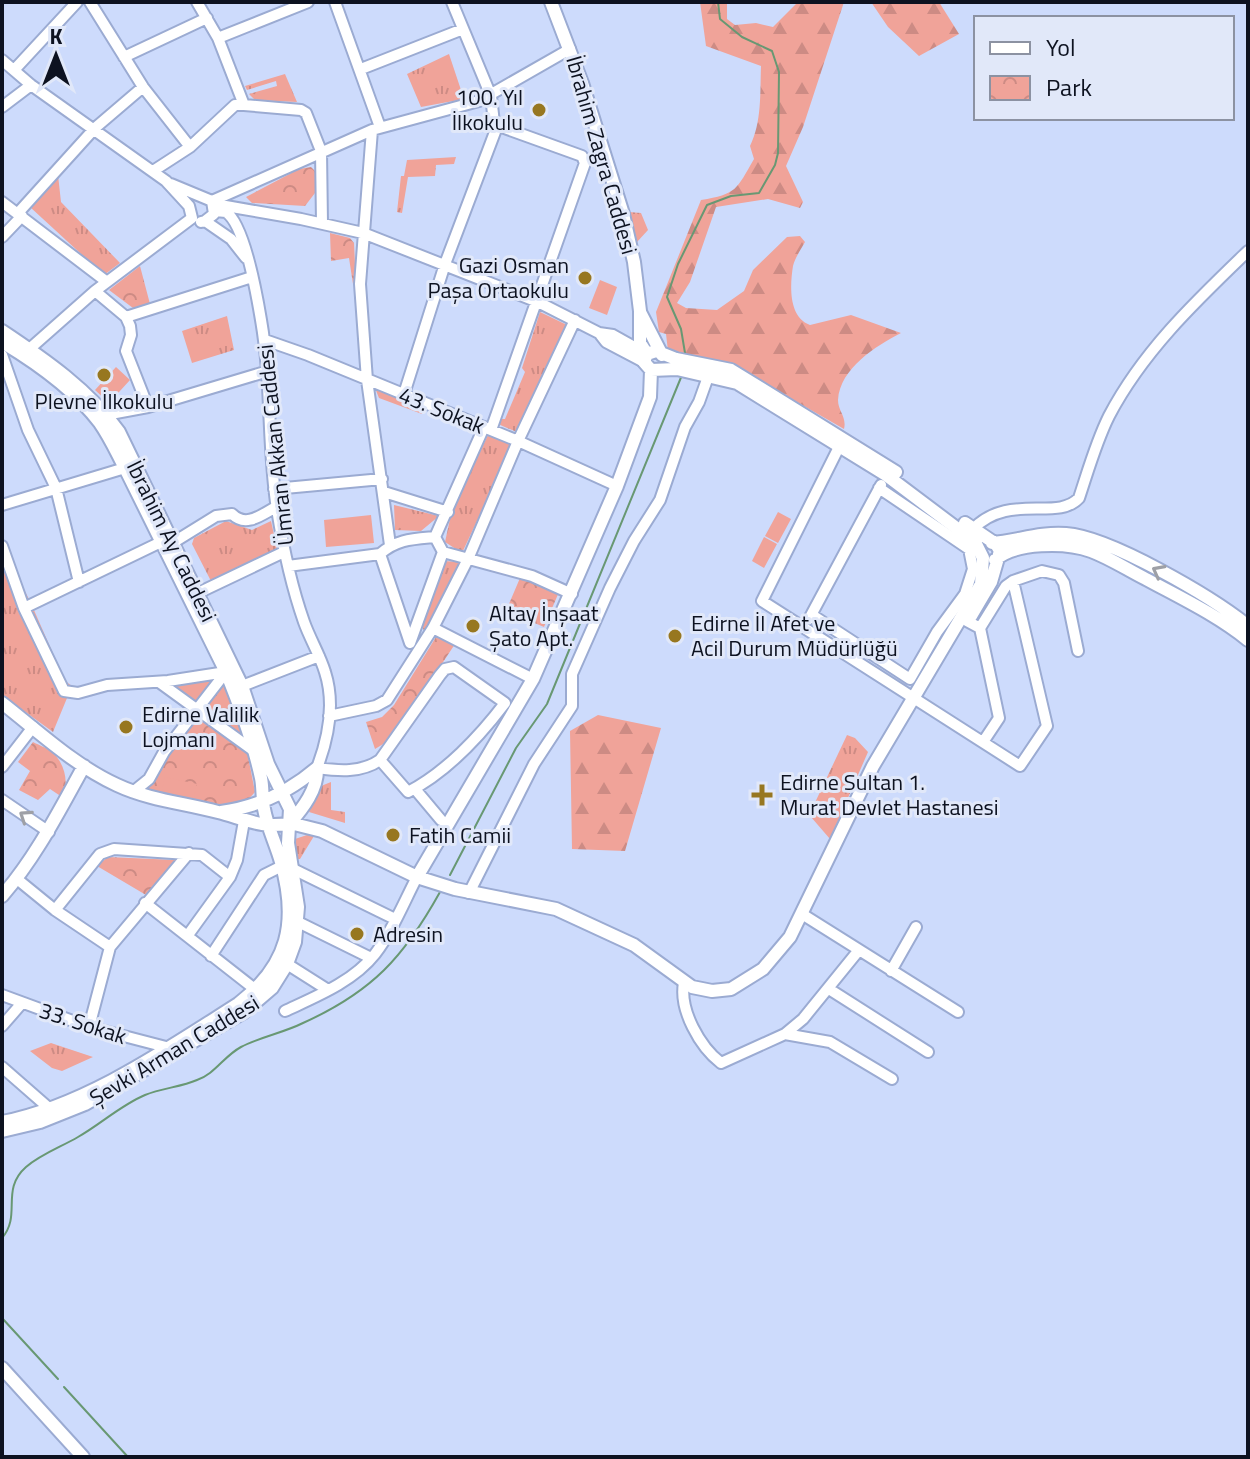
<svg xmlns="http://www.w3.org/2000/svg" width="1250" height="1459" viewBox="0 0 1250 1459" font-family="'Titillium Web',sans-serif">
<defs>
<pattern id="grass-tufts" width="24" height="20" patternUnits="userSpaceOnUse" patternTransform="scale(2)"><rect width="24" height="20" fill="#f0a399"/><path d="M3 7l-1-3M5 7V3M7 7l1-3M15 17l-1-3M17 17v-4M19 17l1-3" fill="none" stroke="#cd8b84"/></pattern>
<pattern id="forest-firs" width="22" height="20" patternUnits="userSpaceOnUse" patternTransform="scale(2)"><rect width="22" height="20" fill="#f0a399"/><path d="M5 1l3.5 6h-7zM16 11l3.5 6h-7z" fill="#cd8b84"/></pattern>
<pattern id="park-crowns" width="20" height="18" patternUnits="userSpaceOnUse" patternTransform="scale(2)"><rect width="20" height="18" fill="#f0a399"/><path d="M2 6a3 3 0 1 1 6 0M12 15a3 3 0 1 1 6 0" fill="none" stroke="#cd8b84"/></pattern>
</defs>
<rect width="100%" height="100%" fill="#cddbfc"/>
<path fill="url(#grass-tufts)" d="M449 54 464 99 421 107 407 74Z
M285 74 297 102 255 100 249 94 277 86 276 81 247 90 245 86Z
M456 157 454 164 436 165 435 176 408 177 402 213 397 212 401 176H404L407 160Z
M58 175 61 202 120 263 104 275 30 207Z
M629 212 641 213 648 230 637 242Z
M540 312 567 325 519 433 498 424 501 419H505L525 372 522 368Z
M227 316 234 350 192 363 182 331Z
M375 388 425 407 422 414 379 398Z
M488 435 513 444 462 553 445 542 452 510Z
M394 505 439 516 421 531 395 530Z
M226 521 252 530 271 521 278 553 213 585 192 544 194 538Z
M2 548 30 601 65 681 72 686 53 732 2 695Z
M442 561 462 562 425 633 422 626Z
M847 735 855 738 868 752 830 839 811 817V811Z
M331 782V810L345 812V823L309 812 321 786Z
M310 834 314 836 300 859H296L294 844 295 839Z
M51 1043 93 1057 62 1071 52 1068 30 1051Z"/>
<path fill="url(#forest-firs)" d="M700 2H727V19L735 25 756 23 773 27 798 2H844L803 127 786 166 803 202 800 208 768 199 716 207 690 282 677 303 686 308 717 310 744 291 753 270 787 237 800 236 805 242C801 249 795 258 793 266 790 285 788 317 810 325L851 315 901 333C876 346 840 368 838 400 838 411 847 417 844 429L734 366 668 351 666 334 659 332 656 312 701 200C737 194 736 190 754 159L750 146C762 122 760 93 761 66L706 46Z
M871 2H939L959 34 919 56 888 27Z
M598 715 661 728 625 851 572 849 570 731Z"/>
<path fill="url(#park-crowns)" d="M311 167 315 171V193L305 206 252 203 246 197 299 169Z
M330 233 350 238 354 243 356 284H353L349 258 331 261Z
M140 266 150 304 133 308 109 290Z
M520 578 559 592 544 627 506 611Z
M436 637 455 644 393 738 375 749 366 722 382 717 394 705Z
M226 672 254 751 196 710 168 681Z
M196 716 247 751 255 792C234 818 220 799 195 803L147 791 168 754Z
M33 742C39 745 47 748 52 752 64 762 70 783 62 797L50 789 38 800 19 790 30 771 18 762Z
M108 857 176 860 146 895 97 866Z"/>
<path fill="#f0a399" d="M600 280 617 287 607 315 589 308Z
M116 367 130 380 109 403 95 390Z
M778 512 791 519 778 543 765 536Z
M371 515 374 543 326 547 324 520Z
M764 537 777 544 764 568 752 561Z
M165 777 197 784 193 801 161 794Z"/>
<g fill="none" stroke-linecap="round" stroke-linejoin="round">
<path stroke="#689873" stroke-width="2" d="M685 353 681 329 667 297 678 264 707 205 731 196 759 193 775 165 778 153 779 72 772 51 742 37 720 19 718 2
M450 875 516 748 547 704 682 375
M2 1238C22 1215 0 1190 26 1167 41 1154 61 1147 78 1137 101 1124 121 1105 145 1095 162 1088 181 1087 197 1080 215 1074 224 1056 241 1047 260 1037 283 1033 303 1023 372 992 404 957 440 892
M2 1318 58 1379
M64 1387 128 1457"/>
<defs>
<path id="minor" d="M90 2 143 87 190 147
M335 2 380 127
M218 38 308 2
M124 57 207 18
M2 60 31 85 166 181 189 206 192 218
M15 69 77 2
M361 69 463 29
M244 105 301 110 306 113 321 151 322 223
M2 107 31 85
M372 130 360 284 367 380 390 545
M153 171 190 147 235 105H244L218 38 197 2
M171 184 212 201 214 214 205 221
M212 201 372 130 479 101 570 49
M2 202 107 282
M220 205 301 219 363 233 538 302 599 333 613 335 647 354
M215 211 226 212C245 225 257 296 261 320 272 383 267 447 277 509 283 547 291 585 304 622 310 639 320 655 325 672 335 703 328 739 317 768 339 771 361 773 380 760
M18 213 95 128 143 87
M201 222 205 221 231 239 246 258
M2 237 22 216
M95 291 126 317 130 326 131 335 126 351 148 407
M126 317 252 277
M599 333 606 342 644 362
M265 340 308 355 518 441 617 486
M26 352 95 291 192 218
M2 355 28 430 56 488 79 582
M404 394 445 264 495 132 491 96 452 2
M105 415 148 407 268 371
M491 430 585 163 582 156 496 125
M840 445 762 601 1020 766 1047 726 1013 581 1042 571 1059 575 1064 583 1078 651
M274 489 382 479
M384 492 448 512
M2 505 125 468
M973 529C1009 492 1057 522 1079 498 1088 471 1096 442 1109 416 1143 351 1196 301 1248 251
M174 542 216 516 232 514C246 528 261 515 276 507
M2 546 24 608 64 691 78 693 107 685 168 681 226 672
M443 552 532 576 572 594
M380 554 410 643
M288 566 380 554C397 539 413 539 435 537L484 427
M198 593 284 552
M24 608 161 542
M812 615 910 679 937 632 965 594 973 569 969 549 879 488
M809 619 881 485
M967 621 980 628
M433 628 533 679
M410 643 443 552 435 537
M454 667 505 703C480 736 445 773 408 792L380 760 440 675 445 669Z
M159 682 254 751
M242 686 319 656
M329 716 376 706 387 700 433 628 468 559 518 441 575 320
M983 742 999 718 980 628 1006 586 1013 581
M2 767 33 727
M415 789 441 820
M133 792 149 779 164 752 226 672
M2 800 49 832
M291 868 395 919
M17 879 55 910 110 947 89 1027
M469 893 534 764 572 706V674L610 588 634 541 660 500 685 427 699 402 709 374
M145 903 256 990
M55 910 100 854 114 849 202 855 230 877
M802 914 958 1012
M298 922 371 958
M188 935 230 877 237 860 244 821
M110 947 189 853
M211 956 264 875 282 866
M287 964 328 990
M891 971 916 927
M684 983C679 1010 700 1047 721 1063L785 1034 803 1019 859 950
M829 989 928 1052
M2 995 89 1027 166 1047
M285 1011C315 997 353 982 375 954 392 932 404 902 417 877
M2 1026 22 1003
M785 1034 830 1042 892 1079
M2 1067 50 1109"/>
<path id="major" d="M551 2 582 83 623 214 634 262 640 311V343L647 354
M641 314 662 355
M2 331C44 359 89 390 119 432L242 686 268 764 290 809 288 843 298 907 295 942 287 964 272 988 244 1012 85 1104 40 1122 2 1131
M2 342C37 363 76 391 100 423 110 437 117 453 125 468L226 672C240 706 253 741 261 778 263 788 262 798 264 809 267 826 276 844 281 862 298 922 289 965 238 1004 167 1049 85 1106 2 1122
M647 354 656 351 676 359 731 370 896 472
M965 523 996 544 1000 551 991 582 971 616
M992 543C1017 541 1040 532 1066 534 1110 537 1212 597 1248 626
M995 560C1015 542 1066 542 1091 551 1110 558 1128 570 1146 579 1181 598 1217 615 1248 640
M2 703C38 731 75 766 117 785 149 800 184 803 218 812 242 818 265 830 290 823 303 808 318 789 317 768
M221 812C257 807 289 792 317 768
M290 823 322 831 417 877 455 889 556 909 634 945 692 987 712 991 731 989 763 969 790 937 873 766 981 584 983 558 975 542 886 475 737 383 677 369 651 370
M417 877 533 679 617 486 650 397 651 370 644 362 647 354
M2 896C36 857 59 811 84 766
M2 1368 83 1457"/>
</defs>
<use href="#minor" stroke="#9babd2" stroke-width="14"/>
<use href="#major" stroke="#9babd2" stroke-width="16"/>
<use href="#minor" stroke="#fff" stroke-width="10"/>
<use href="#major" stroke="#fff" stroke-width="12"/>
</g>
<defs><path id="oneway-chevron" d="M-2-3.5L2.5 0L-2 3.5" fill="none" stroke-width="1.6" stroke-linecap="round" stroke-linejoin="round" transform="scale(2)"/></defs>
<g stroke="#9ea0a6">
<use href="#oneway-chevron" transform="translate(1158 571) rotate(-152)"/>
<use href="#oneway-chevron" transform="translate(25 816) rotate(-146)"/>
</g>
<g fill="#977720" stroke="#e1e8f9" stroke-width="3">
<circle cx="539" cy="110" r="8"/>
<circle cx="585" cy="278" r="8"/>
<circle cx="104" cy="375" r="8"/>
<circle cx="473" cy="626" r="8"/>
<circle cx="675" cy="636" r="8"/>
<circle cx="126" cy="727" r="8"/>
<path d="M758 783h8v8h8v8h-8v8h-8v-8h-8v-8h8z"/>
<circle cx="393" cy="835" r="8"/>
<circle cx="357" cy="934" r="8"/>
</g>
<g text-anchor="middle" stroke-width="6" stroke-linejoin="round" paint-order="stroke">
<g font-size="22" fill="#0d1220" stroke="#e1e8f9" text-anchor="start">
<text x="523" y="105" text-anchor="end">100. Yıl<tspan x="523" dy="25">İlkokulu</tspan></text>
<text x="569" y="273" text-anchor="end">Gazi Osman<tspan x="569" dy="25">Paşa Ortaokulu</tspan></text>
<text x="104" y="409" text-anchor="middle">Plevne İlkokulu</text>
<text x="489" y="621">Altay İnşaat<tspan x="489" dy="25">Şato Apt.</tspan></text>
<text x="691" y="631">Edirne İl Afet ve<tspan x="691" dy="25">Acil Durum Müdürlüğü</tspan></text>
<text x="142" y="722">Edirne Valilik<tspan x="142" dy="25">Lojmanı</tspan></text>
<text x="780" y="790">Edirne Sultan 1.<tspan x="780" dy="25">Murat Devlet Hastanesi</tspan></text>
<text x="409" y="843">Fatih Camii</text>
<text x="373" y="942">Adresin</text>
</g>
<g font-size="22" fill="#0d1220" stroke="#e1e8f9">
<text transform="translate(602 155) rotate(74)" y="8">İbrahim Zagra Caddesi</text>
<text transform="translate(442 410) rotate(22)" y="8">43. Sokak</text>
<text transform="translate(275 445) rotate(-96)" y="8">Ümran Akkan Caddesi</text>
<text transform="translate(172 541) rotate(64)" y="8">İbrahim Ay Caddesi</text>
<text transform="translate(83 1023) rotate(18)" y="8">33. Sokak</text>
<text transform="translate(174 1050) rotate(-31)" y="8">Şevki Arman Caddesi</text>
</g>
</g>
<rect width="1250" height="1459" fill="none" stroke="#0d1220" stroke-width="8"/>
<rect x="974" y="16" width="260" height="104" fill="#e1e8f9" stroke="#8c92a2" stroke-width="2"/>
<rect x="990" y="42" width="40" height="12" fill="#ffffff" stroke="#8c92a2" stroke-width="2"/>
<text x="1046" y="56" font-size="24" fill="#0d1220">Yol</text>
<rect x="990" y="76" width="40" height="24" fill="url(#park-crowns)" stroke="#8c92a2" stroke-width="2"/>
<text x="1046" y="96" font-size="24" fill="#0d1220">Park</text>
<g transform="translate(56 56)" stroke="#e1e8f9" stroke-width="6" paint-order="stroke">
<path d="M0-6L14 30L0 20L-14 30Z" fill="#0d1220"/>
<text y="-12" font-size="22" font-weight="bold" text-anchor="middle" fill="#0d1220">K</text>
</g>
</svg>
